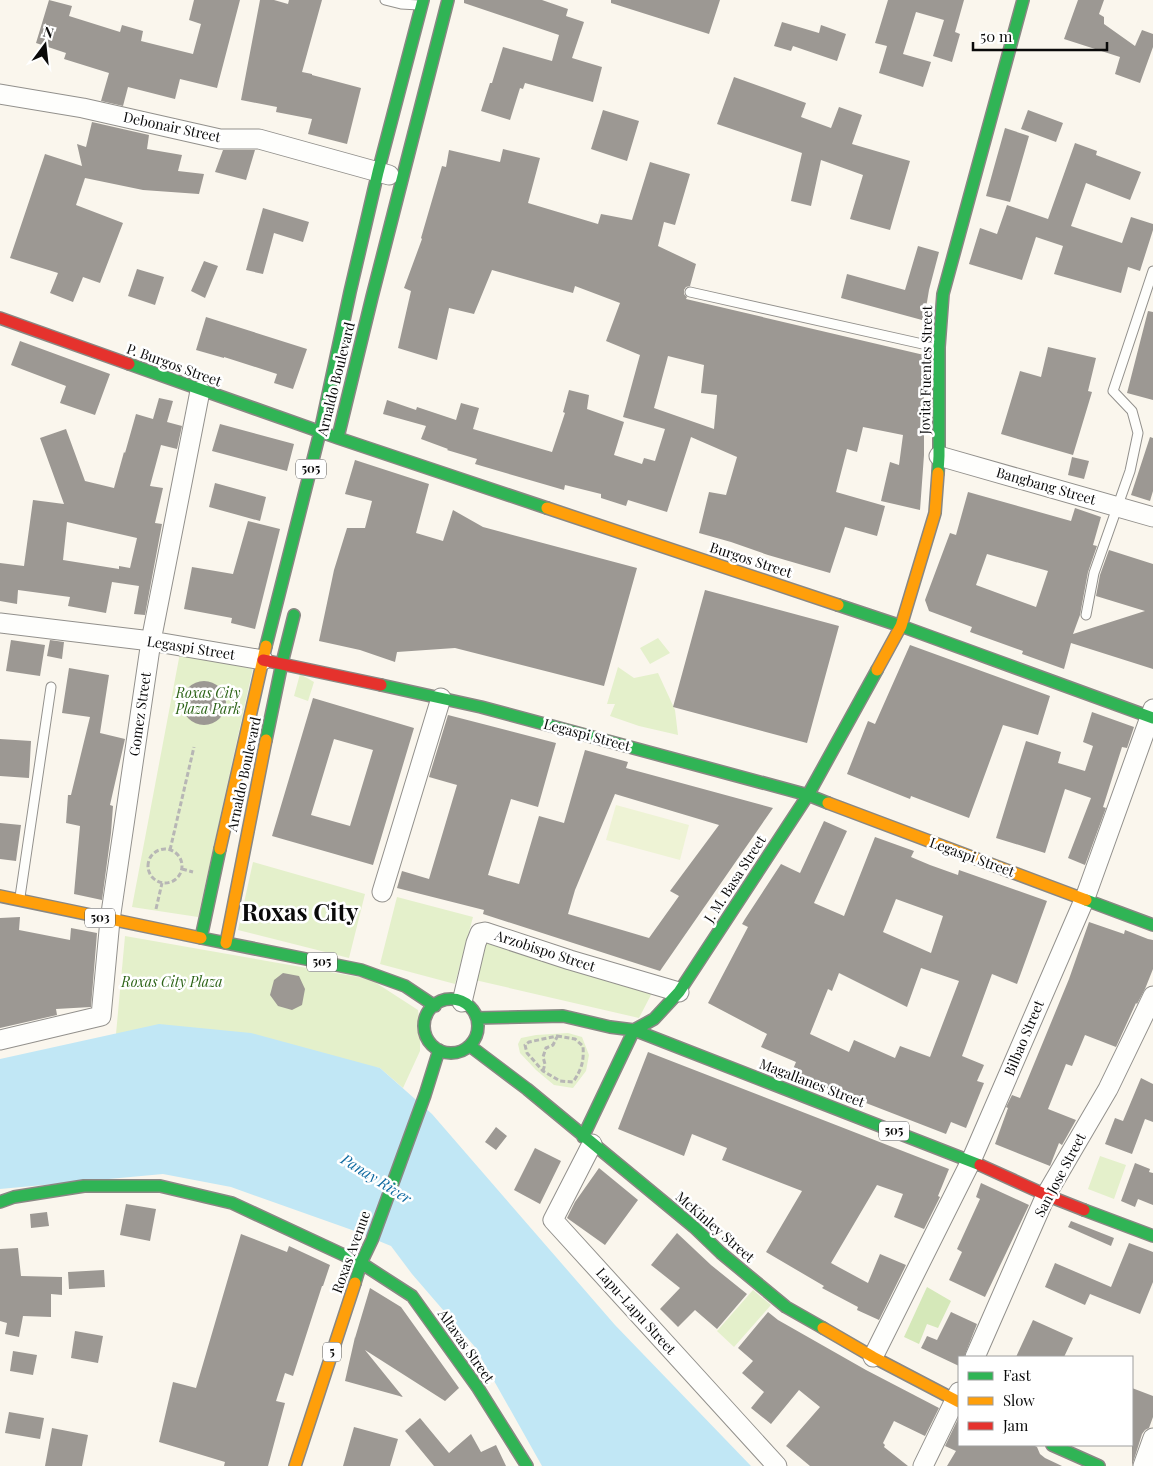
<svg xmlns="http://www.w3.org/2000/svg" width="1153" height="1466" viewBox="0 0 1153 1466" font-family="'Playfair Display',serif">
<rect width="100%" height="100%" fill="#faf6ed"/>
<path fill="#e4f0cb" d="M658 638 670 653 650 664 640 648Z
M180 653 253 668 198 917 132 907Z
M618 667 634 678 658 673 675 710 678 735 639 726 610 716 615 704H607Z
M300 674 314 682 308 701 294 696Z
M253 862 365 894 349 958 238 930Z
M397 897 473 917 455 984 380 964Z
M125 936 370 979 418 1010 420 1025V1051L403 1088 380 1068 116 1034Z
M485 939 653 991 639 1018 475 980Z
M568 1033 582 1037 589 1055 586 1071 573 1088 554 1085 536 1070 520 1053 518 1044 521 1038 536 1035Z
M1100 1156 1126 1165 1114 1199 1088 1189Z
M753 1290 771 1305 734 1347 717 1331Z"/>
<path fill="#d5e8b9" d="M927 1287 951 1301 938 1328 927 1324 919 1344 904 1337Z"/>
<path fill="#eef3d5" d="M616 805 689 825 680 860 606 840Z"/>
<path fill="#c1e7f5" d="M159 1024 251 1033 380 1068 432 1114 615 1325 751 1466H542L475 1347 412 1274 391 1246 352 1230 231 1187 163 1174 0 1189V1059Z"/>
<path fill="#9c9893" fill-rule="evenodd" d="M49 0 72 6 69 16 120 32 122 25 143 31 141 41 193 54 201 24 189 20 194 0H240L217 88 180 79 175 99 128 87 123 106 101 101 109 73 64 59 66 53 36 43Z
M260 0H274L288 4 289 0H322L302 72 312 74V75L361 88 347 144 308 134 312 119 276 112 277 107 241 100Z
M464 0H542L568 9 566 16 584 22 572 58 602 67 593 102 525 83 523 89 520 88 510 120 481 111 490 83H492L503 47 552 61 559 35 464 3Z
M611 0H720L709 34 611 3Z
M888 0H964L955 32 960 34 952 62 933 56 944 20 916 12 903 54 931 62 923 87 879 73 887 46 875 43Z
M1078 0H1104L1099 14 1104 17V24L1135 46 1142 30 1153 34V47L1140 83 1115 74 1120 57 1064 39Z
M782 22 819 33 821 25 846 34 837 61 793 46 791 51 774 46Z
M734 77 806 103 801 117 831 128 839 107 862 115 852 144 910 161 890 230 850 219 863 175 821 160 811 206 791 201 802 153 717 124Z
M603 110 639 121 627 161 591 149Z
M1028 110 1063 123 1056 142 1021 129Z
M92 122 149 135 147 149 182 155 178 171 204 174 199 194 143 190 85 178 76 205 123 223 100 283 83 277 73 302 50 293 58 273 10 258 45 154 82 166 77 144 86 147Z
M1005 128 1029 136 1010 202 986 196Z
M1075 143 1097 151 1096 155 1141 172 1130 200 1086 183 1071 226 1122 243 1131 217 1153 224V230L1140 271 1128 267 1121 293 1054 274 1063 246 1036 237 1022 280 969 264 980 228 997 234 1007 205 1048 219Z
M503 149 540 158 528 203 598 224 601 214 632 220 650 162 690 174 675 225 664 222 658 246 696 264 690 286 686 287 684 290V294L687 297 686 299 924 355V455L920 510 881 501 890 462 899 465 903 435 863 427 857 452 847 449 836 492 885 506 877 536 845 527 830 573 768 555 731 542 699 533 709 492 726 495 737 457 691 437 667 512 628 500 626 506 601 498V494L565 485 564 490 475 464 477 459 447 450 448 449 421 439 426 426 383 414 387 400 416 410 417 407 456 420 461 403 479 408 473 429 552 452 565 413 563 412 569 390 589 395 587 409 624 422 614 455 642 464 644 458 655 461 665 429 623 417 640 355 606 341 620 303 575 286 573 293 492 270 474 314 449 308 437 360 398 348 411 291 404 288 422 239 421 238 442 166 446 167 449 150 500 162ZM668 356 704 365 701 393 717 395 714 429 654 408Z
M223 150H255L246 180 215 172Z
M263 208 309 222 303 242 274 233 263 274 246 270Z
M918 246 939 252 929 290 927 302 922 320 841 298 847 274 905 290Z
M204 261 218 266 205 298 191 291Z
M137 269 164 277 155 305 128 296Z
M1148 311 1153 312V400L1127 393Z
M206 317 307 349 293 389 274 383 277 374 224 357V358L196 350Z
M20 341 110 374 95 415 60 403 66 386 11 365Z
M1048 347 1096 358 1088 391 1092 392 1073 455 1001 434 1020 371 1041 377Z
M159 398 173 401 167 422 182 426 177 449 161 445 150 486 163 488 155 523 162 524 145 615 134 614 139 586 112 582 106 613 68 606 70 597 18 590 17 604 0 601V563L24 566 33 500 64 504 40 438 66 429 85 481 114 488 124 452 125 453 136 414 153 419ZM67 522 137 538 130 568 119 566V569L63 560Z
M220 424 294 444 287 471 212 451Z
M1150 437 1153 438V491L1150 501 1131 495Z
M1072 457 1089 461 1084 479 1068 475Z
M355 460 429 484 416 533 443 541 453 510 483 527 637 568 604 686 455 648 397 652 395 662 360 650 319 641 334 570 347 528H365L372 501 345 494Z
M215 483 266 497 260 521 209 507Z
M968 492 1071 521 1075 508 1101 517 1093 545 1097 546 1088 572 1080 615 1073 634 1145 611 1096 596 1100 575 1109 550 1153 564V669L1071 643 1064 669 1022 654 1023 651 970 632 972 627 929 611 925 600 950 533 956 535ZM987 554 1048 571 1036 607 976 585Z
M248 521 280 529 255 629 231 623 232 618 184 609 192 567 233 574Z
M705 590 839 626 807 743 673 707Z
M11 640 45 645 40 676 6 671Z
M50 640 64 642 62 659 47 656Z
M910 645 1050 696 1038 735 1003 725 969 818 911 796 910 799 847 774 868 721 875 724Z
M69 668 109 675 100 733 125 739 110 805 113 806 111 833 102 900 74 894 80 826 66 823 68 795H71L90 717 62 713Z
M182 703a22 22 0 1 1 44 0a22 22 0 1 1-44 0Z
M313 698 414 728 373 865 272 836ZM334 739 373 750 350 826 311 815Z
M1092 712 1134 727 1127 748 1122 747 1103 807 1106 808 1085 865 1068 858 1091 798 1065 789 1045 853 996 838 1026 741 1061 752 1058 763 1085 771 1093 746 1083 742Z
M448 715 556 743 538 807 511 799 488 875 519 884 539 816 564 823 585 750 628 762 626 768 773 808 660 971 483 914 484 910 397 888 402 871 429 879 457 785 429 777ZM615 794 719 825 670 891 679 896 649 938 568 914 575 890Z
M0 739 31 741 29 778 0 776Z
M824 821 847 831 814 903 844 916 875 837 914 851 911 857 930 865 958 875 959 870 1047 901 1017 984 992 974 962 1056 984 1065 977 1081 984 1083 966 1128 951 1122 946 1134 791 1074 796 1062 761 1047 767 1034 708 1003 748 927 742 924 745 919 781 864 800 873ZM896 899 943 916 931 953 883 932ZM921 968 959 981 930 1057 900 1046 895 1058 854 1040 849 1052 810 1034 828 989 832 991 839 973 907 1007Z
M0 823 21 825 16 861 0 859Z
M20 917 19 930 70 940 71 928 97 933 91 1007 56 1009 57 1015 0 1028V918Z
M1089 922 1124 934 1125 930 1148 939 1153 940V969L1145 989 1137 1004 1136 1003 1116 1047 1085 1035 1072 1066 1066 1064 1048 1109 1076 1120 1062 1145 1059 1143 1050 1166 995 1144 1008 1108 1006 1107 1012 1095 1020 1098 1069 979Z
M283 973 299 976 305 989 302 1005 292 1010 278 1006 270 995 274 980Z
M648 1052 949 1169 938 1196 940 1197 924 1229 894 1217 903 1194 877 1185 831 1263 868 1283 880 1254 906 1265 879 1320 857 1310 858 1307 822 1288 824 1286 766 1252 802 1191 722 1160 727 1148 692 1134 684 1156 618 1129Z
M1141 1078 1153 1084V1122L1145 1119 1132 1154 1105 1144 1115 1118 1123 1121Z
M496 1127 507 1136 496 1150 485 1142Z
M535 1148 561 1161 540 1204 514 1190Z
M1135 1163 1150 1169 1149 1172 1153 1173V1205L1138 1199 1135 1207 1121 1201Z
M599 1168 638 1200 605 1245 567 1218 575 1202Z
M981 1183 1029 1205 985 1297 949 1280 962 1252 957 1249 980 1199 976 1197Z
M126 1204 156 1209 150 1241 120 1235Z
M47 1212 49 1226 31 1228 30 1214Z
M1071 1221 1114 1238 1111 1246 1068 1227Z
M677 1233 711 1265 747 1294 717 1329 695 1310 678 1327 660 1309 680 1288 651 1265Z
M241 1234 287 1252 289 1246 330 1265 323 1286H322L293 1376 285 1373 276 1401 285 1403 268 1466H224L225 1462 159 1442 173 1382 196 1388Z
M1129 1243 1153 1252V1282L1140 1314 1090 1294 1085 1305 1045 1287 1055 1263 1111 1287Z
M18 1248 21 1276 62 1277V1295L51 1294V1317L23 1316 19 1337 5 1334 7 1323 0 1321V1249Z
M104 1270 105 1287 69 1289 68 1272Z
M370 1288 401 1307 459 1388 445 1401 365 1350 403 1397 345 1381 355 1337V1338Z
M768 1312 778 1320 866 1370 939 1408 925 1436 894 1421 883 1443 885 1445 884 1447 908 1466H810L786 1446 820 1407 799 1390 771 1424 751 1408 764 1392 742 1373 753 1361 738 1348Z
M951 1312 977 1324 964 1357H959V1366L921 1348 927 1336 937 1340Z
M1033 1320 1073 1338 1064 1357H1016Z
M75 1331 103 1336 98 1363 71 1358Z
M13 1351 37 1355 33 1375 10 1371Z
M1132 1388 1153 1396V1417L1149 1428 1145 1430 1142 1434 1132 1466Z
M9 1412 44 1418 40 1439 5 1433Z
M959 1417V1446L960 1445H1033L1037 1447 1040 1454 1045 1458 1062 1466H947L956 1451 945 1446Z
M420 1418 449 1453 471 1434 481 1452 496 1445 506 1466H434L405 1431Z
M354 1427 398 1439 390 1466H343Z
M52 1428 88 1435 82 1466H45Z"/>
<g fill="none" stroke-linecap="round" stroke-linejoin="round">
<defs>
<path id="lane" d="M385 0 401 4 419 5
M690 292 936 347
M1086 615 1094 573 1130 471 1138 433 1132 411 1113 391 1153 271
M20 897 51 687"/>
<path id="street" d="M0 94 83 108 220 139H259L389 175
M939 456 1153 517
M0 623 151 641 263 660
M382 892 441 698
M462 1002 476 943 480 933 485 932 570 960 679 992
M0 1040 101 1016 110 920 151 641 200 391
M592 1144 553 1220 777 1466
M873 1357 971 1161 1085 898 1153 709
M975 1357 1046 1195 1108 1089 1153 996
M923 1466 959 1392
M1143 1466 1153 1438"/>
<path id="fast" d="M129 364 338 438 547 508
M338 437 372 297 448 0
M938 473 939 456V347L943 294 1023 0
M838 605 901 626 1153 718
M266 646 320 432 350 292 378 172 423 0
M381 685 481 707 808 795 828 803
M266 740 282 663 294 615
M220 849 201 938 361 970 405 986 435 1006
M1086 900 1153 925
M424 1026a27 27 0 1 1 54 0a27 27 0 1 1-54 0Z
M477 1018 563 1016 610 1027 634 1030 980 1165
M470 1046 527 1089 694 1227 721 1253 786 1307 823 1328
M583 1137 634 1030 654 1019 679 992 808 795 877 670
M0 1202 14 1197 84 1186H160L232 1203 361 1263 412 1296 478 1388 527 1466
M1084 1210 1153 1236
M355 1283 361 1263 372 1240 425 1095 439 1050
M1052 1445 1099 1466"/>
<path id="slow" d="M547 508 838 605
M877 670 901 626 935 513 938 473
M828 803 1086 900
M220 849 266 646
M0 896 201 938
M226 943 266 740
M823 1328 873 1357 959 1402
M295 1466 355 1283"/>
<path id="jam" d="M0 318 129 364
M263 660 381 685
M980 1165 1046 1195 1084 1210"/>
</defs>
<use href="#lane" stroke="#92908c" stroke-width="11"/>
<use href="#street" stroke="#92908c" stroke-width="21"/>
<use href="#fast" stroke="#898783" stroke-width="14"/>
<use href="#slow" stroke="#898783" stroke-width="14"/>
<use href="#jam" stroke="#898783" stroke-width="14"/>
<path stroke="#b7b6b5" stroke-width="3" stroke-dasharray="5 2.5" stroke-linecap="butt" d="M148 866a17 17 0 1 1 34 0a17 17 0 1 1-34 0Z
M170 850 194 747
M182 869 193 872
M156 909 162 883
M557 1036 575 1039 583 1046C584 1061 582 1069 573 1082L560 1081 543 1071 527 1053 525 1045 529 1042Z
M543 1071 545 1064 543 1057 546 1048 553 1045 557 1037"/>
<use href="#lane" stroke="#fefefc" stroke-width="9"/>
<use href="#street" stroke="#fefefc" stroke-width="19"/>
<use href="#fast" stroke="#30b455" stroke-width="11"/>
<use href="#slow" stroke="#ff9f0a" stroke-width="11"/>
<use href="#jam" stroke="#e5322d" stroke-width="11"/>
</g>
<g text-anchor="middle" stroke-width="5" stroke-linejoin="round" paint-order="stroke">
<g fill="#fff" stroke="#545454" stroke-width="1">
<rect x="296" y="459.5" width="30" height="19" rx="4"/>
<rect x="85" y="908.5" width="30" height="19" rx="4"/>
<rect x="307" y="952.5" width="30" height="19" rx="4"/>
<rect x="879" y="1121.5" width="30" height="19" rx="4"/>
<rect x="323" y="1342.5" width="18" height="19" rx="4"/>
</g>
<g font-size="12" font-weight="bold" fill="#0a0a0a">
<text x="311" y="473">505</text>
<text x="100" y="922">503</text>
<text x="322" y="966">505</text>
<text x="894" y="1135">505</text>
<text x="332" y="1356">5</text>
</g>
<g font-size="14" fill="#0a0a0a" stroke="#fff">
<text transform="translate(172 127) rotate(12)" y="5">Debonair Street</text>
<text transform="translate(174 365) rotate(20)" y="5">P. Burgos Street</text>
<text transform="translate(926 370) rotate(-89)" y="5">Jovita Fuentes Street</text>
<text transform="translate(336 379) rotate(-76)" y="5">Arnaldo Boulevard</text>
<text transform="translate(1046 486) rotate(16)" y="5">Bangbang Street</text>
<text transform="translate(751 560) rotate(18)" y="5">Burgos Street</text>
<text transform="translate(191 648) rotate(9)" y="5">Legaspi Street</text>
<text transform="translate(140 714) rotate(-82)" y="5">Gomez Street</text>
<text transform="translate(587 735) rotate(15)" y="5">Legaspi Street</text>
<text transform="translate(244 774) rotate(-78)" y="5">Arnaldo Boulevard</text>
<text transform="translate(972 857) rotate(20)" y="5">Legaspi Street</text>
<text transform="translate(735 879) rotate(-57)" y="5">J. M. Basa Street</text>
<text transform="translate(545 951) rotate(18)" y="5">Arzobispo Street</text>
<text transform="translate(1024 1038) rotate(-67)" y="5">Bilbao Street</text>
<text transform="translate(812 1083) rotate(21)" y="5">Magallanes Street</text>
<text transform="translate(1060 1175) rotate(-62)" y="5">San Jose Street</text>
<text transform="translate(715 1227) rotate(41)" y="5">McKinley Street</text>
<text transform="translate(351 1252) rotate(-70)" y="5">Roxas Avenue</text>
<text transform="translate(636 1311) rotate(48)" y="5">Lapu-Lapu Street</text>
<text transform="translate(466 1346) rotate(55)" y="5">Altavas Street</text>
</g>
<g font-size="14" font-style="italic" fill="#2d6418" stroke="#fff">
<text x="208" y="698">Roxas City<tspan x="208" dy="16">Plaza Park</tspan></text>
<text x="172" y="987">Roxas City Plaza</text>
</g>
<g font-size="15" font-style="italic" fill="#0f6aa1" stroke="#fff">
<text transform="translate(376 1179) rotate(32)" y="5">Panay River</text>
</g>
<g font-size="24" font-weight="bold" fill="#0a0a0a" stroke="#fff">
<text x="300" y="921">Roxas City</text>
</g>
</g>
<rect x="958" y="1356" width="175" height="90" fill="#ffffff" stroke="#9d9d9d"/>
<rect x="968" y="1372" width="25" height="8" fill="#30b455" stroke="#9d9d9d"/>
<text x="1003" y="1381" font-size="15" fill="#0a0a0a">Fast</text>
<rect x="968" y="1397" width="25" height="8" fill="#ff9f0a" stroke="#9d9d9d"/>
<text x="1003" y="1406" font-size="15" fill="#0a0a0a">Slow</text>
<rect x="968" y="1422" width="25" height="8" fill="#e5322d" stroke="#9d9d9d"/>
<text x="1003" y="1431" font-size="15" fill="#0a0a0a">Jam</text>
<g transform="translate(45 45) rotate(15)" stroke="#ffffff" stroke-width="4" paint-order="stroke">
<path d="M0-4L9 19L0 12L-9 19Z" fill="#0a0a0a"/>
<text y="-8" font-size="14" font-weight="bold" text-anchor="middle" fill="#0a0a0a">N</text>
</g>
<path d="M973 42v8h134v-8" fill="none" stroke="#0a0a0a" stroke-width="2.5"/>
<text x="980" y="42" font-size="15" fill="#0a0a0a" stroke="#ffffff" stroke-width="4" paint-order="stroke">50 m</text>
</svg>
